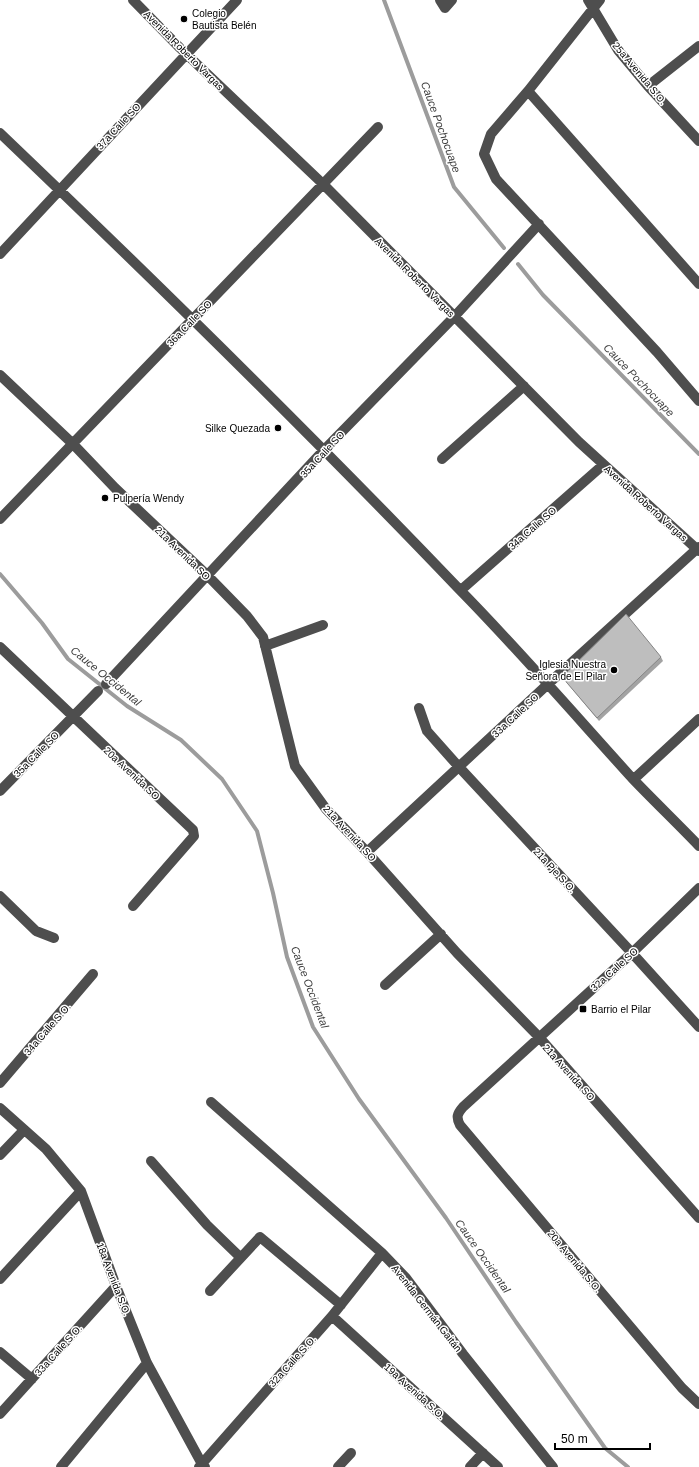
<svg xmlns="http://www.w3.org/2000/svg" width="699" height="1467" viewBox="0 0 699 1467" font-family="Helvetica,sans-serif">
<rect width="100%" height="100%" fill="#fff"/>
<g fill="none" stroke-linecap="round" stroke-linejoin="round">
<path stroke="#9c9c9c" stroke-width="4" d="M384 0 454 187 504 248
M518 264 543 295 699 454
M0 574 42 623 68 659 127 706 181 740 222 779 257 831 273 893 287 957 313 1027 359 1099 446 1218 516 1322 605 1448 628 1467"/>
<path stroke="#4e4e4e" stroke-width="10" d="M133 0 180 48 323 184 579 442 699 551
M440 0 445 8 452 0
M588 0 618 50 648 86 699 141
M600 0 528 91 491 134 484 154 496 179 657 352 699 401
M648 86 699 46
M528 91 699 284
M0 133C156 282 310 433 459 589 519 650 575 715 632 778 654 801 677 823 699 846
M0 254 237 0
M0 375 73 444 115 488 208 576 247 616 263 637 295 766 326 809 367 852 457 953 539 1037 699 1218
M442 459 524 386
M0 519 378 127
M461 590 603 465
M265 646 323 625
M0 647 193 830 194 836 133 906
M106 684 324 450 454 317 539 224
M419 708 427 731 459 767 632 953 699 1027
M634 779 699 719
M0 791 98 691
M367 852 548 684 699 547
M699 888 632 953 463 1107C457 1114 456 1117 460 1125L682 1388 699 1404
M0 896 36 931 54 938
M385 985 441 934
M0 1083 93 974
M211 1102 382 1253 406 1278 463 1354 553 1467
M0 1108 46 1149 81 1191 116 1286 147 1363 202 1464 205 1467
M0 1155 24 1130
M151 1161 207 1225 240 1257
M0 1279 81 1191
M210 1291 260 1237 341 1305
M332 1316 498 1467
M0 1352 32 1379
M0 1414 116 1286
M61 1467 147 1363
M199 1467 332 1316 382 1253
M338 1467 351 1453
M470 1467 483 1453"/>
</g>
<path fill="#a3a3a3" d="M661 657 663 661 599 721 562 677Z"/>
<path fill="#bebebe" stroke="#858585" d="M626 614 661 657 597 718 562 677Z"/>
<g fill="#000" stroke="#fff" stroke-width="1.5">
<circle cx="184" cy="19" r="4"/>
<circle cx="278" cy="428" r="4"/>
<circle cx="105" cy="498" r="4"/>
<circle cx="614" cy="670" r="4"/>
<rect x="579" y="1005" width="8" height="8" rx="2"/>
</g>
<g text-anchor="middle" stroke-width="3" stroke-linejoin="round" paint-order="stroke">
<g font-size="10" fill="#000" stroke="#fff" text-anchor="start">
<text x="192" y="17">Colegio<tspan x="192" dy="12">Bautista Belén</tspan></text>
<text x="270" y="432" text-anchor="end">Silke Quezada</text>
<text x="113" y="502">Pulpería Wendy</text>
<text x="606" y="668" text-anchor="end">Iglesia Nuestra<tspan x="606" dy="12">Señora de El Pilar</tspan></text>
<text x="591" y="1013">Barrio el Pilar</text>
</g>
<g font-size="10" fill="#000" stroke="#fff">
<text transform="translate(184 50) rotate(45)" y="4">Avenida Roberto Vargas</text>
<text transform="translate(640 73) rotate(50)" y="4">25a Avenida S.O.</text>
<text transform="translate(118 126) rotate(-47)" y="4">37a Calle SO</text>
<text transform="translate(415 277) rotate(45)" y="4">Avenida Roberto Vargas</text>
<text transform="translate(189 323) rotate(-46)" y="4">36a Calle SO</text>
<text transform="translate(322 454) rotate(-47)" y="4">35a Calle SO</text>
<text transform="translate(646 503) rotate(42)" y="4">Avenida Roberto Vargas</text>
<text transform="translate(532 528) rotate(-41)" y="4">34a Calle SO</text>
<text transform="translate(183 553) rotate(44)" y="4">21a Avenida SO</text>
<text transform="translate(515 715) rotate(-43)" y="4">33a Calle SO</text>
<text transform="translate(36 754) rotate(-45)" y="4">35a Calle SO</text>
<text transform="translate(132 773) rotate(43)" y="4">20a Avenida SO</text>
<text transform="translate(350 833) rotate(47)" y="4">21a Avenida SO</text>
<text transform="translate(555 870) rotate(47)" y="4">21a Pje S.O.</text>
<text transform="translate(614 969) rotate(-42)" y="4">32a Calle SO</text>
<text transform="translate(47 1029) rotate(-49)" y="4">34a Calle S.O.</text>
<text transform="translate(569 1072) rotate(48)" y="4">21a Avenida SO</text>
<text transform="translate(575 1261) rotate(50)" y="4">20a Avenida S.O.</text>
<text transform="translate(114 1279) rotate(69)" y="4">18a Avenida S.O.</text>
<text transform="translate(427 1308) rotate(52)" y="4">Avenida Germán Gaitán</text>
<text transform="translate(58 1350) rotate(-48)" y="4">33a Calle S.O.</text>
<text transform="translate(292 1361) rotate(-48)" y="4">32a Calle S.O.</text>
<text transform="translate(415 1391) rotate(42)" y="4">19a Avenida S.O.</text>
</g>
<g font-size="11" font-style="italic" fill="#3d3d3d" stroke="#fff">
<text transform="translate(441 127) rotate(70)" y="4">Cauce Pochocuape</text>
<text transform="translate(639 380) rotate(46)" y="4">Cauce Pochocuape</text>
<text transform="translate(106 676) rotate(39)" y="4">Cauce Occidental</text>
<text transform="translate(310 987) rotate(69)" y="4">Cauce Occidental</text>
<text transform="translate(483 1256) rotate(55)" y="4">Cauce Occidental</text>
</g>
</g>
<path d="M555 1443v6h95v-6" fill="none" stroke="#000000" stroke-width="2"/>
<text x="561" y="1443" font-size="12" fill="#000000" stroke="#ffffff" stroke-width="3" paint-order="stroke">50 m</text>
</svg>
